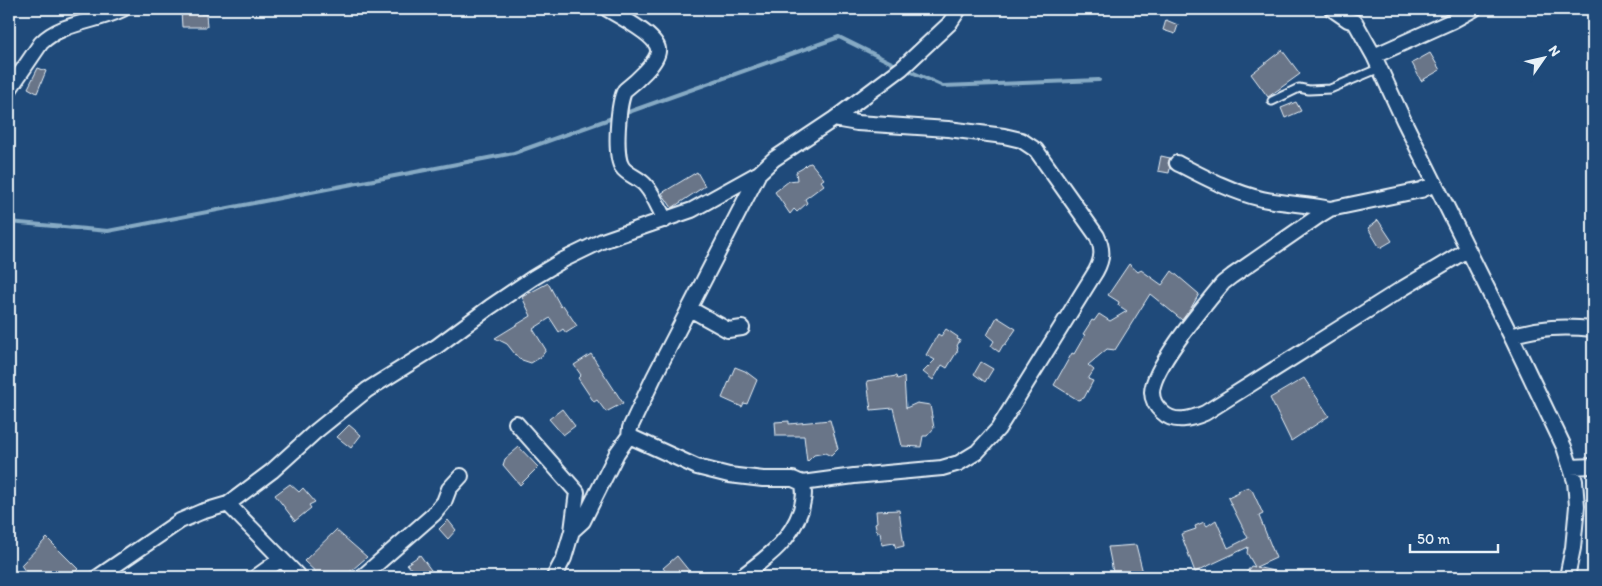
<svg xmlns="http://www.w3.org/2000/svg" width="1602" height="586" viewBox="0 0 1602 586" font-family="Itim,sans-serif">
<rect width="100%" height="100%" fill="#1f4a7a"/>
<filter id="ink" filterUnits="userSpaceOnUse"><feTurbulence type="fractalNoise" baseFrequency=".02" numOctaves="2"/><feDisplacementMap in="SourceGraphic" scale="10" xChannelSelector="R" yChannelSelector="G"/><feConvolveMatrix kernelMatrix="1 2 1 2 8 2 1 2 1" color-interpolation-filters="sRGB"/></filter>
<g filter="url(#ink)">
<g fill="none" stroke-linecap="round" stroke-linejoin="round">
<path stroke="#86aac4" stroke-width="4" d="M905 69 943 86 1099 80
M623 114 839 37 898 66
M9 222 108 231 514 153 615 117"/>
</g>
<path fill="#697488" stroke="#e8f1f8" d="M181 11H201V14H206L207 27H182Z
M1166 20 1178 25 1175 34 1163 30Z
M1282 50 1300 74 1268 97 1251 74Z
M1430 53 1440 70 1421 81 1412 63Z
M38 68 46 71 37 93 28 88Z
M1296 102 1301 111 1285 118 1281 108Z
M1161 156 1170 158 1168 163 1170 168 1169 173 1158 171Z
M811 163 824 179 821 181 824 185 805 199 807 203 797 212 794 209 790 214 775 192 789 181 797 180 796 172 803 168 807 164Z
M697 172 705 186 672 208 662 193Z
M1378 220 1392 241 1380 248 1368 228Z
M1129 264 1138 272 1141 270 1162 285 1172 271 1199 294 1191 308 1182 320 1150 294 1115 350 1107 349 1088 365 1094 370 1088 379 1093 381 1084 398 1078 400 1054 385 1072 353 1074 354 1085 335 1083 334 1092 320 1094 321 1099 314 1110 321 1127 311 1118 305 1119 302 1108 295Z
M548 283 561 307 563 305 577 326 566 333 563 329 559 332 550 318 533 329 546 350 541 357 531 363 519 359 507 344 495 338 531 316 522 297Z
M997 317 1016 329 1005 345H1003L999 352 991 346 994 341 987 335Z
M946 329 958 337 957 339 960 340 957 346 958 347 957 349 958 350 947 368 942 365 933 380 923 372 935 360 926 355 938 334 941 336Z
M591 354 623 403 606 412 597 400 594 402 578 378 581 375 574 365Z
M981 362 993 369 985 382 974 374Z
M735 367 745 371 757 380 747 404 744 403 742 407 722 398Z
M896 376 897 379 904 377 906 408 917 403 930 405 934 428 927 436H923L921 447 902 446 893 408 871 410 867 381Z
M1304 378 1329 416 1291 441 1270 398Z
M562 409 575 426 563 435 549 419Z
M830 420 838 449 831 456 825 453 814 455 807 462 804 436H776L775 422 789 421V424Z
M349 425 361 435 351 448 337 437Z
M519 447 538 467 520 485 503 465 505 459Z
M290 484 299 492 303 488 315 502 309 505 311 508 295 521 275 495Z
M1248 487 1252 490 1263 514 1259 516 1276 558 1256 567 1282 573 1281 577H1243L1251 566 1255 567 1247 553 1248 547 1195 572 1181 534 1196 529 1195 526 1204 522 1207 526 1216 520 1228 548 1248 538 1228 498 1239 493 1238 491Z
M899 510 904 546 896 548 894 543 882 545 880 532H877L875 523 877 522 876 511Z
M448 520 456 530 448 539 439 529Z
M336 530 367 557 344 577H321L304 561Z
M47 538 78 569 70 577H19L25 571 21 565Z
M1136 545 1144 577H1114L1108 547Z
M420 555 436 577H418L407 564Z
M677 556 694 577H670L663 568Z"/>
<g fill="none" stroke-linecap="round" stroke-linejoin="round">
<defs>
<path id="lane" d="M1272 101 1299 88 1309 90 1330 89 1380 68"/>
<path id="street" d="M607 9C619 16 656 35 658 49 660 61 634 83 625 90 618 102 614 155 622 167 627 175 640 178 646 186 654 195 659 209 665 220
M1332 9 1348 20 1355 22 1374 56 1404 121 1511 336 1564 447 1575 481 1577 506 1573 548 1567 577
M1374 56 1452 21 1474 9
M9 90 41 43C62 22 97 22 123 9
M1177 163C1204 177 1232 192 1262 199 1285 204 1308 204 1330 209
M1435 184 1421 190 1330 209 1320 215 1232 276 1223 283C1206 304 1153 366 1152 392 1152 399 1156 407 1162 412 1174 424 1191 419 1205 413L1400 290 1467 250
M690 309 728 330 742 328
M1511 336C1539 327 1564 326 1593 329
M516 423 577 492 572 531
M1571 467 1593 466
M802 483 854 476 942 468 959 463 977 452 998 429 1096 271C1103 258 1103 249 1097 236L1036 150 1021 140 1004 136 948 129 857 123 834 119
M228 504 299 577
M98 577 180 521 201 512 228 504 272 471 315 432 367 390 436 347 490 307 533 278 563 260 602 241 692 210 757 174
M256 577 281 559
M362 577 434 514 444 502 449 489 461 476
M554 577 564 558 572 531 583 521 617 453 629 436
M741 577C766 558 790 542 801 510 803 501 806 492 802 483L793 479H763L729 475 697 467 629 436 630 428 654 377 759 173 774 159 834 119 902 68 949 24 959 9"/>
</defs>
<use href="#lane" stroke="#e8f1f8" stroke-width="11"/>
<use href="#street" stroke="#e8f1f8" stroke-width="18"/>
<use href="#lane" stroke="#1f4a7a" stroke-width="7"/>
<use href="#street" stroke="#1f4a7a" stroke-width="14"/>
</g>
</g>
<rect width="1602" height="586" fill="none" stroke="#1f4a7a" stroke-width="30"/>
<rect x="15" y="15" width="1572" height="556" fill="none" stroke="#e8f1f8" stroke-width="2" filter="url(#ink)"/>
<g transform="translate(1544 58) rotate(56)" stroke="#1f4a7a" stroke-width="4" paint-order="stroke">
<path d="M0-4L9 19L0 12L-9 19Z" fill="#e8f1f8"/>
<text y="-8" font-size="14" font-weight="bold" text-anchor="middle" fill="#e8f1f8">N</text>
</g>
<path d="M1410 544v8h88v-8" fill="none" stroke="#e8f1f8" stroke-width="2.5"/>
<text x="1417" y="544" font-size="15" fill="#e8f1f8" stroke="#1f4a7a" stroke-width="4" paint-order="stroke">50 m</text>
</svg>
